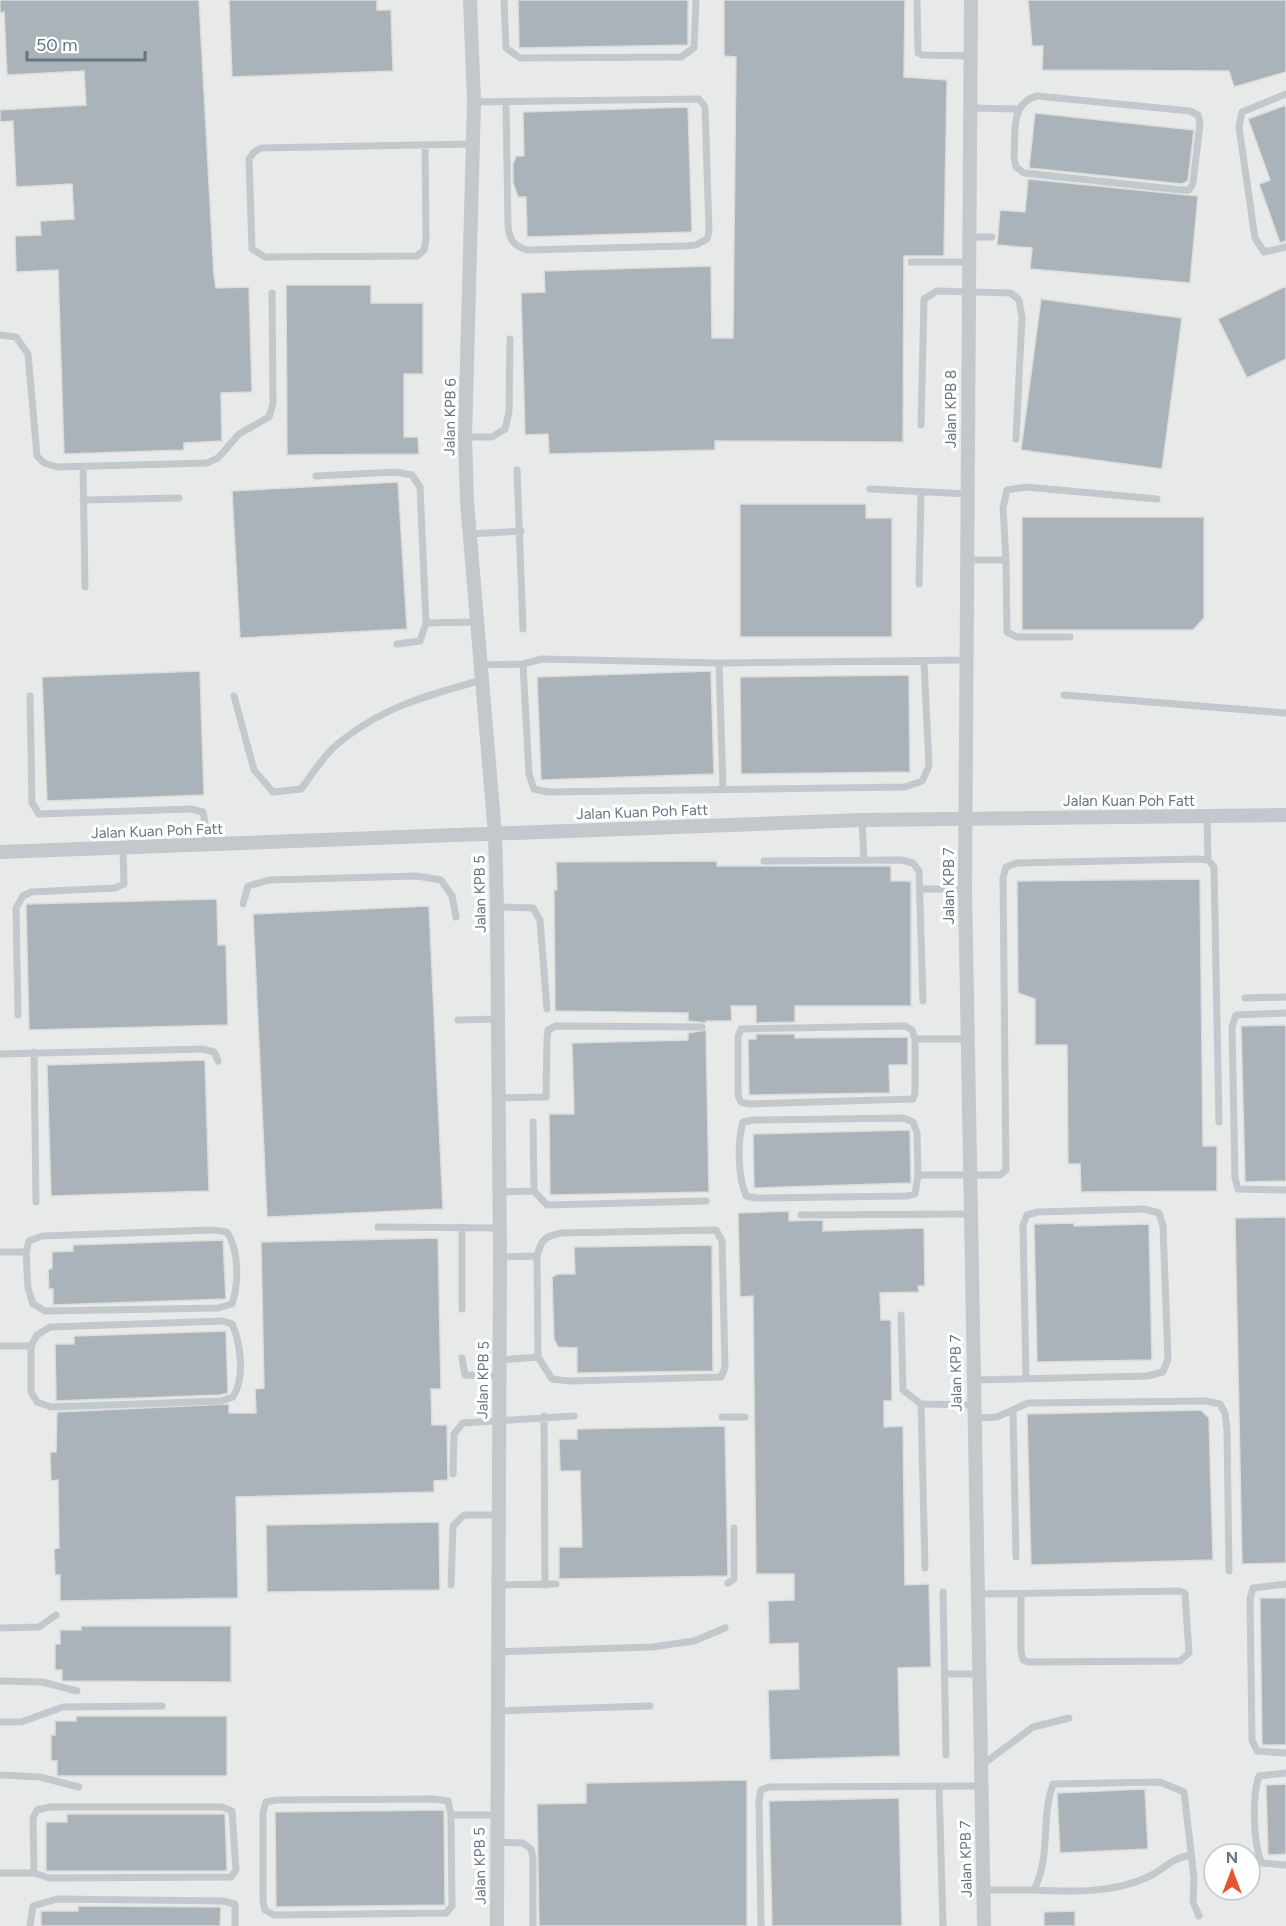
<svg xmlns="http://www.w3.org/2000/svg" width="1286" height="1926" viewBox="0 0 1286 1926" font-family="Figtree,sans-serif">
<rect width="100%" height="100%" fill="#fafaf8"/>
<path fill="#e8e9e9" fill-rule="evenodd" d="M0 0H1286V1926H0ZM1214 1854H1250V1890H1214Z"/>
<path fill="#aab3b9" stroke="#dcdcda" stroke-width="1.5" d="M0 0H199L214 276 216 288 249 287 252 392 221 393 222 441 184 443V450L64 454 58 270 16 272 15 236 41 235 40 221 74 219 72 184 16 187 13 121 0 122V110L86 105 84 71 7 75 4 12 0 13Z
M229 0H377V10H391L393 71 232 77Z
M518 0H688V45L519 48Z
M724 0H905L904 77 947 80 944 256H904L903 442 715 441V450L549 454 548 434 525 435 521 293 545 292 544 271 711 266 712 338H733L736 57 724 56Z
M1028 0H1286V72L1234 87 1229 71 1042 70 1043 46H1032Z
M1286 105V241L1280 243 1259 184 1270 180 1248 119Z
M688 107 692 232 527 237 526 197H518L513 183V164L516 156H524L523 112Z
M1035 113 1194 130 1188 181 1182 184 1029 168Z
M1028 179 1198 196 1190 283 1030 269 1032 248 997 245 1000 210 1025 212Z
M286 285H371V303H423V374H404V437H418L419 454 287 455Z
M1286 286V359L1247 378 1218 319Z
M1041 299 1182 318 1162 469 1021 450Z
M398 482 407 629 240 638 232 491Z
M740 504H866V518H892V637H740Z
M1022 517H1204V618L1193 630H1022Z
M200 671 204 795 47 801 42 677Z
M711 671 714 774 541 780 537 677Z
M909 675 910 772 741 774 740 677Z
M717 861V866H891V881H911V1006H795V1022L756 1023V1006H731L732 1021H706V1023L688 1021V1013L555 1011 554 890H557L556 862Z
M1200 879 1203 1146H1217V1191L1081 1192 1080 1164H1068L1067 1045H1035V999L1018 993 1017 881Z
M217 899 218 945H226L228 1025 29 1030 26 904Z
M429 906 443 1209 267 1217 253 914Z
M1286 1025V1181L1245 1182 1241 1026Z
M706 1030 709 1192 550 1195 549 1114H574L572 1043 688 1040V1033Z
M756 1034H795V1038L908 1037V1065H889L890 1093 749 1095 748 1039H756Z
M205 1060 209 1191 51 1196 47 1065Z
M910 1130 911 1183 754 1188 753 1134Z
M789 1211V1221L823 1220V1231L924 1228 925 1286H918L919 1292 880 1293 881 1320H891L892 1401H884V1427L903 1426 905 1585 929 1584 931 1667 898 1668 900 1756 770 1760 768 1690 799 1689 798 1643 769 1644 768 1601 794 1600V1574H756L753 1296 740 1297 738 1213Z
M1286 1217V1563L1242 1564 1235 1218Z
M1074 1223V1226L1149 1224 1152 1360 1037 1362 1034 1224Z
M438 1238 441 1389H431L432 1425H447L448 1480 434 1481V1492L236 1497 238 1598 60 1601V1575H55L54 1549 59 1548 58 1480 51 1481 50 1452H56L57 1412 229 1404V1413H256L255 1389 264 1388 261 1242Z
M223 1240 226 1299 53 1305V1289H49L48 1270 52 1268V1252L73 1251V1245Z
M712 1245 713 1371 577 1373V1348L558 1347 554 1339 552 1277 558 1274H575L574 1247Z
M226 1331 228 1393 220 1395 56 1401 55 1344H74V1336Z
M1201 1410 1209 1418 1213 1560 1031 1565 1027 1414Z
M725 1426 728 1576 559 1579V1547H582L580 1471H560L559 1439H577V1429Z
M439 1522 440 1590 267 1592 266 1525Z
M1260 1598H1286V1745H1262Z
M81 1626H231V1682L62 1681V1670H55V1644H60V1630H81Z
M76 1716H227V1776H57V1761H51V1735H55V1721H76Z
M747 1780V1926H539L537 1804 586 1803V1783Z
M1286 1784V1854L1268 1855 1266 1785Z
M1145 1789 1148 1849 1060 1853 1057 1793Z
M899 1798 902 1926H772L769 1801Z
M444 1810 445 1905 276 1907 275 1812Z
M67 1814H225L227 1871H46V1822H67Z
M78 1906 221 1907 220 1926H41V1911H78Z
M1075 1911V1926H1044V1912Z"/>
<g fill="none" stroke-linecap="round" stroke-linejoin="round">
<path stroke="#c3c8cc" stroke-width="7" d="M504 0 506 48 520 58 681 57 694 48 696 0
M917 0 918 53 923 55 971 56
M1286 94 1242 112 1239 127 1255 238 1264 252 1286 247
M1037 96 1190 111 1198 115 1200 123 1193 183 1189 190H1182L1024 173 1016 167 1014 159C1016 135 1009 103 1037 96Z
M474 102 699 99 705 107 709 231 707 239 696 245 685 246 527 250C513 246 509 239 508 225L506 103
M970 108 1017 109
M425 145 426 240 424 250 417 256 265 257 252 249 249 159 254 152 261 148 473 144
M969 237H992
M911 262H969
M0 335 16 337 28 354 37 456 44 463 57 467 207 463 218 458 239 434 269 417 273 404 272 293
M921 425 924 299 937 291 1011 293 1019 300 1022 317 1016 439
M465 437H492L505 429 509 412 510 339
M83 467 85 587
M517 470 523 629
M316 476 396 472 412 475 420 487 426 623
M870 489 967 494
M83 500 179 498
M469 534 521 531
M966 560H1006L1003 508 1007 490 1026 487 1157 499
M1006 560 1007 632 1017 637H1070
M919 584 921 493
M397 644 420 641 426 623 475 622
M719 663 723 789
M523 664 529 774 534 789 548 792 905 787 922 781 929 766 924 662
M480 665 523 664 542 659 719 663 966 660
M1064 695 1286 713
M30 696 32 803 39 814 191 809 203 812 209 846
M234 696 254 770 273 792 301 789C311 776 321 760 332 749 376 709 427 695 482 680
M1207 816 1208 860
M862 820 864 861
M764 861 901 860 913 863 919 871 923 1001
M920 889H965
M243 904 248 886 269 880 417 876 441 880 452 896 456 917
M497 907 533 908 540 920 547 1009
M1245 998 1286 997
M1286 1013 1236 1015 1232 1027 1235 1178 1238 1189 1286 1190
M18 1015 16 908 23 896 31 892 115 888 124 884 123 849
M458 1020 497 1019
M915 1039 912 1030 905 1026 741 1029 738 1037V1095L741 1102 748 1104 913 1099 915 1093V1039H966
M34 1052 36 1202
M0 1054 203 1049 214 1052 218 1061
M498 1098 546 1097 547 1039 548 1030 556 1026 702 1027
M918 1175 917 1133 913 1122 903 1118 754 1120 743 1122C737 1143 738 1176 746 1196L756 1198 906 1196 915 1194 918 1175H1000L1006 1170 1003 878 1006 867 1017 863 1197 859 1208 860 1214 867 1219 1122
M534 1191 547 1205 706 1201
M499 1192 534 1191 533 1122
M801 1215 969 1214
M378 1227 500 1228
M0 1252H26L29 1241 42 1236 213 1230 227 1232C239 1250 239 1283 232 1304L218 1308 45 1311 33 1304 28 1288 26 1252
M500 1257 537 1256C541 1240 545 1236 561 1233L716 1230 722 1241 725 1368 721 1377 569 1381 552 1379 538 1357 537 1256
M462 1309V1227
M901 1315 903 1390 921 1404 973 1405
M223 1321 232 1324C241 1344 245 1378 233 1397L221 1401 51 1407 37 1402 31 1392V1346L37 1335 50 1327Z
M0 1346H31
M462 1358 465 1375 500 1376
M500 1360 538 1357
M973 1380 1148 1376 1163 1372 1168 1359 1163 1226 1159 1213 1144 1209 1038 1212 1027 1215 1023 1225 1026 1377
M921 1404 925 1568
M1013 1411 1016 1557
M544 1416 545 1585
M722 1417H745
M973 1418 997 1417 1028 1403 1206 1401 1220 1404 1225 1413 1227 1429 1229 1571
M453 1474 454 1434 463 1423 574 1416
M728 1583 734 1579V1528
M1286 1584 1253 1588 1250 1599 1252 1740 1257 1751 1286 1753
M451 1585 453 1526 464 1515H497
M497 1585 556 1584
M943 1592 946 1755
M977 1594 1179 1591 1185 1593 1189 1653 1180 1661 1029 1662 1023 1660 1021 1651V1595
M0 1628 39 1627 56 1615
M496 1652 652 1647 694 1641 725 1628
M945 1674H978
M0 1681 42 1682 77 1691
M496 1711 650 1706
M0 1722H21L63 1707 162 1706
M982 1765 1033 1727 1069 1718
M1286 1773 1259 1776C1252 1795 1253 1845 1262 1863L1286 1865
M0 1775 40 1777 79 1787
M939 1786 943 1926
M451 1815 448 1801 434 1799 276 1800 266 1802 263 1812V1901L265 1910 274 1915 446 1913 452 1906 451 1815H496
M496 1842 523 1843 531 1849 533 1858V1926
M0 1873H34L33 1818 37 1810 50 1807H222L232 1811 236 1870 231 1877 49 1878 34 1873
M983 1890H1034C1052 1852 1040 1821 1053 1784L1160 1782 1184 1792 1194 1878 1193 1902 1199 1916
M1034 1890C1072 1892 1116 1893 1150 1876 1168 1867 1169 1859 1191 1855
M30 1926 33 1906 57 1899 223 1901 235 1904V1926
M761 1926 759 1800 761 1790 769 1787 981 1786"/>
<path stroke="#c3c8cc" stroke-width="14" d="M470 0 474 102 465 437 467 502 495 834 497 907 500 1257 497 1926
M971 0 965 889 984 1926
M0 852 862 820 1286 815"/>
</g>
<g text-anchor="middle" stroke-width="6" stroke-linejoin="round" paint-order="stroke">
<g font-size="15" fill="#657683" stroke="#fff">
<text transform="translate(951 409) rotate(-90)" y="5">Jalan KPB 8</text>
<text transform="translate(450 417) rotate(-89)" y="5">Jalan KPB 6</text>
<text x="1129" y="806">Jalan Kuan Poh Fatt</text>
<text transform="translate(642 812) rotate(-2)" y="5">Jalan Kuan Poh Fatt</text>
<text transform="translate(157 831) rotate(-2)" y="5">Jalan Kuan Poh Fatt</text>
<text transform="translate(949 886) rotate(-90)" y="5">Jalan KPB 7</text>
<text transform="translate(480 894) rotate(-91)" y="5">Jalan KPB 5</text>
<text transform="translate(956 1373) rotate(-91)" y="5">Jalan KPB 7</text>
<text transform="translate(483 1380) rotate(-89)" y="5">Jalan KPB 5</text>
<text transform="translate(966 1859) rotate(-91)" y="5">Jalan KPB 7</text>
<text transform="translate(480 1866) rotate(-91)" y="5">Jalan KPB 5</text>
</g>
</g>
<g transform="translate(1232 1872)"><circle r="28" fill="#ffffff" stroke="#c1c8cd" stroke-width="1.5"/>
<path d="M0-4.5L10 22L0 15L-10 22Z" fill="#e4572e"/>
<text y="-9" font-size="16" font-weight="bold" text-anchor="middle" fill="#657683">N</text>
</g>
<path d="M27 51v9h118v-9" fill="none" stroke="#657683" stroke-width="3"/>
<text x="36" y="51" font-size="18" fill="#657683" stroke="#ffffff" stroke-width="4.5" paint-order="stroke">50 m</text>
</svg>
